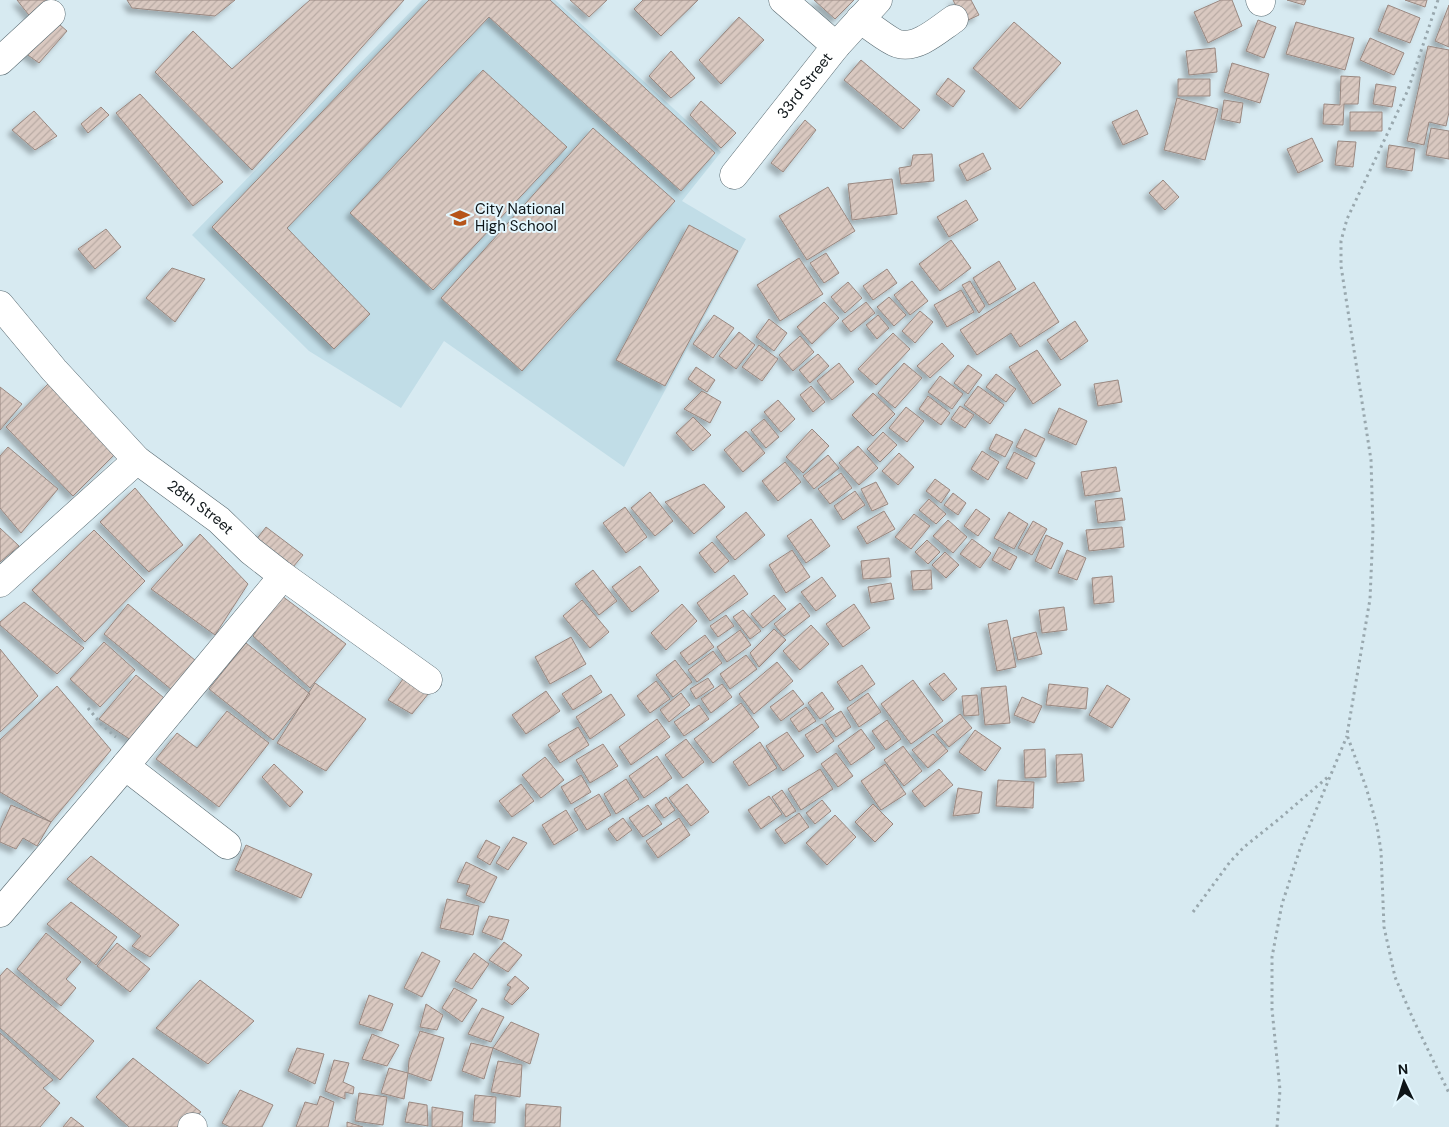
<svg xmlns="http://www.w3.org/2000/svg" width="1449" height="1127" viewBox="0 0 1449 1127" font-family="'DM Sans',sans-serif">
<defs>
<pattern id="building-hatch" width="6" height="6" patternUnits="userSpaceOnUse" patternTransform="scale(1.25)"><rect width="6" height="6" fill="#d9c8c0"/><path d="M-1 1l2-2M0 6l6-6M5 7l2-2" fill="none" stroke="#b9aba4"/></pattern>
<filter id="shadow"><feDropShadow dx="-4.5" dy="4.5" stdDeviation="2.5" flood-color="#0004"/></filter>
</defs>
<rect width="100%" height="100%" fill="#d7eaf1"/>
<path fill="#c1dde7" d="M422 0H555L721 152 682 201 746 239 624 467 444 341 401 408 309 351 192 235Z"/>
<path fill="url(#building-hatch)" stroke="#998881" filter="url(#shadow)" d="M17 0H56L32 19Z
M127 0H235L215 16 132 8Z
M310 0H404L252 170 155 72 193 31 232 69Z
M429 0H550L715 153 681 191 489 17 287 228 370 314 334 349 212 227Z
M570 0H607L589 17Z
M643 0H698L661 36 634 9Z
M814 0H854L835 19Z
M953 0H971L979 15 964 22Z
M1221 0H1232L1242 26 1208 43 1194 12Z
M1287 0H1306L1304 5Z
M1405 0H1427L1425 7Z
M1388 5 1420 18 1410 43 1378 31Z
M1449 5V47L1435 41Z
M739 17 764 40 721 84 699 60Z
M52 18 67 31 39 63 18 48Z
M1258 20 1276 27 1264 58 1246 51Z
M1014 22 1061 63 1020 109 973 68Z
M1296 22 1354 38 1345 70 1286 54Z
M1370 38 1404 53 1394 75 1360 60Z
M1428 46 1449 50V112L1446 126 1429 122 1424 145 1407 141Z
M1215 48 1217 72 1189 75 1186 51Z
M671 51 695 78 671 98 649 76Z
M861 60 920 110 903 129 844 80Z
M1232 63 1269 74 1260 103 1224 92Z
M483 70 567 147 433 290 350 213Z
M1341 76 1360 77 1358 104H1344L1343 125 1323 124 1324 104 1340 105Z
M948 78 965 91 953 107 936 94Z
M1178 79H1210V96H1178Z
M1376 84 1396 87 1392 107 1373 104Z
M140 94 223 182 193 206 116 113Z
M1177 98 1218 109 1205 160 1164 150Z
M1224 100 1243 103 1240 123 1221 119Z
M701 101 736 133 721 148 690 115Z
M101 107 109 115 88 133 81 124Z
M1137 110 1148 134 1123 145 1112 122Z
M34 111 57 136 35 150 12 130Z
M1350 112H1382V131H1350Z
M805 120 816 130 783 172 771 163Z
M593 128 675 201 522 371 441 298Z
M1431 128 1449 131V159L1426 155Z
M1312 138 1323 161 1298 173 1287 149Z
M1338 141 1356 142 1353 167 1335 165Z
M1389 145 1415 149 1412 171 1386 167Z
M983 153 991 169 967 181 959 165Z
M932 154 934 181 901 184 899 168 911 166 913 155Z
M892 179 897 214 852 220 848 184Z
M1163 180 1179 197 1165 210 1149 193Z
M828 187 855 231 807 260 779 216Z
M966 200 978 220 949 237 937 217Z
M689 225 738 251 665 386 616 360Z
M106 229 121 247 95 269 78 249Z
M951 240 971 268 940 291 919 264Z
M826 253 839 273 824 283 810 263Z
M799 258 823 294 780 321 757 285Z
M999 261 1016 289 989 305 973 278Z
M172 268 205 279 175 322 146 298Z
M887 269 897 283 873 300 863 286Z
M912 281 928 301 910 315 894 295Z
M970 281 985 306 979 313 962 285Z
M848 282 862 298 845 313 831 297Z
M1034 282 1059 322 1020 347 1011 333 977 355 960 330Z
M961 290 974 312 947 327 934 305Z
M889 297 906 315 894 326 877 307Z
M824 302 839 318 812 344 797 327Z
M866 302 875 313 851 332 842 321Z
M920 311 933 322 915 343 902 331Z
M714 315 734 328 713 358 693 344Z
M878 315 889 328 877 339 866 325Z
M769 319 787 333 774 351 756 337Z
M1075 321 1088 341 1061 360 1047 340Z
M739 332 755 345 736 369 719 356Z
M893 333 910 349 876 385 858 369Z
M800 336 814 352 793 371 779 355Z
M942 343 954 356 930 378 917 366Z
M759 345 778 359 762 381 742 367Z
M1037 350 1061 385 1033 404 1009 367Z
M818 354 829 366 810 383 799 370Z
M839 363 854 382 832 400 817 381Z
M904 363 922 378 895 408 878 393Z
M968 365 982 375 968 394 954 383Z
M696 367 715 380 707 392 688 379Z
M996 374 1016 389 1006 402 986 387Z
M940 376 963 394 952 409 928 392Z
M1118 380 1122 402 1098 406 1094 384Z
M50 382 119 450 73 496 6 427Z
M811 386 825 402 813 412 800 395Z
M978 386 1004 405 990 424 964 405Z
M0 387 22 404 0 430Z
M702 391 721 402 710 423 684 409Z
M873 393 895 414 873 436 852 415Z
M928 396 950 413 941 425 919 409Z
M778 400 795 419 781 432 764 412Z
M960 406 974 415 965 428 951 419Z
M906 407 924 421 907 442 889 428Z
M1059 408 1087 421 1076 445 1048 433Z
M693 417 711 435 693 451 676 433Z
M764 419 779 437 766 448 751 430Z
M812 429 829 446 803 473 786 457Z
M1025 429 1045 439 1036 457 1016 447Z
M746 431 765 453 743 472 724 450Z
M883 432 897 445 880 462 867 449Z
M996 434 1013 442 1005 457 989 449Z
M858 446 878 468 859 485 839 463Z
M8 447 58 489 21 533 0 508V456Z
M982 451 999 462 988 480 971 469Z
M1014 452 1035 463 1027 479 1006 468Z
M899 453 914 467 898 485 882 471Z
M828 455 839 468 814 489 803 476Z
M785 462 801 482 778 501 762 481Z
M1116 467 1120 491 1085 496 1081 472Z
M841 473 852 488 830 504 818 489Z
M935 479 950 490 941 503 926 491Z
M876 482 888 504 872 511 861 489Z
M704 484 725 507 694 534 665 502Z
M135 488 183 545 149 572 100 522Z
M855 491 865 505 843 520 834 506Z
M650 492 673 521 655 536 631 508Z
M953 493 966 503 958 515 944 505Z
M1122 498 1125 520 1098 523 1095 501Z
M929 499 946 514 936 524 919 510Z
M625 507 647 537 626 553 603 523Z
M976 509 990 519 978 536 964 526Z
M884 511 895 529 867 544 857 527Z
M746 512 765 535 735 560 716 537Z
M1009 512 1028 524 1014 549 994 538Z
M914 514 930 526 911 549 895 537Z
M811 519 830 546 806 563 787 536Z
M948 520 967 537 953 553 933 536Z
M1033 521 1047 529 1032 555 1018 548Z
M266 527 303 555 293 567 256 540Z
M1122 527 1124 547 1089 551 1086 530Z
M0 528 19 546 0 562Z
M94 530 145 581 85 642 32 590Z
M200 534 248 584 215 635 151 589Z
M1046 535 1063 543 1051 569 1035 561Z
M972 539 991 553 980 568 960 554Z
M927 540 940 552 928 564 915 552Z
M712 542 729 561 715 573 699 553Z
M999 547 1017 557 1010 570 992 560Z
M792 550 810 577 786 593 769 565Z
M1067 550 1086 558 1077 580 1058 573Z
M945 552 959 565 946 578 932 565Z
M889 558 891 577 863 579 861 561Z
M640 566 659 591 632 612 612 587Z
M593 570 617 601 599 615 575 584Z
M931 570 932 589 913 590 911 571Z
M734 575 748 594 710 621 697 603Z
M1112 576 1114 602 1094 604 1092 578Z
M822 577 836 596 816 611 801 592Z
M891 583 894 599 871 603 868 587Z
M774 595 786 609 763 628 751 614Z
M282 596 346 644 310 688 253 636Z
M582 600 609 632 590 648 563 616Z
M24 602 84 648 57 674 0 625V622Z
M800 603 810 616 784 636 774 624Z
M128 604 196 661 172 690 104 634Z
M682 604 697 621 666 650 651 633Z
M854 604 870 628 843 647 826 624Z
M1064 607 1067 630 1042 633 1039 610Z
M743 610 761 631 750 639 733 617Z
M726 615 734 626 718 637 710 626Z
M1007 620 1016 667 997 671 988 624Z
M811 625 829 644 800 670 783 651Z
M774 629 786 640 759 667 750 653Z
M740 630 751 645 727 662 717 647Z
M1036 632 1042 654 1018 660 1013 638Z
M705 635 714 647 689 665 680 653Z
M571 637 586 664 550 684 535 657Z
M104 642 135 670 100 707 70 679Z
M246 643 310 694 273 740 209 689Z
M0 649 38 696 0 732Z
M713 651 722 663 697 682 688 670Z
M746 655 757 669 730 689 720 674Z
M675 660 692 682 673 697 656 675Z
M777 662 793 681 754 714 739 694Z
M862 665 875 684 850 701 837 682Z
M408 672 433 688 412 714 388 700Z
M944 673 957 689 943 701 929 684Z
M136 675 169 702 134 742 99 719Z
M591 675 602 692 573 710 562 694Z
M708 678 714 687 696 699 690 689Z
M913 680 943 721 911 744 881 704Z
M656 681 670 699 650 713 637 696Z
M315 683 366 719 326 771 277 743Z
M722 684 732 697 711 713 701 699Z
M1049 684 1088 688 1086 709 1046 705Z
M1107 685 1130 699 1112 728 1089 715Z
M57 686 111 750 51 822 0 792V740Z
M1006 686 1010 723 985 725 981 688Z
M793 690 804 704 781 721 770 707Z
M546 691 560 711 526 734 512 715Z
M822 692 834 709 820 719 808 703Z
M681 693 690 705 669 722 660 710Z
M868 693 881 712 859 727 847 708Z
M611 694 625 715 590 739 576 717Z
M977 695 979 715 964 716 962 696Z
M1022 697 1042 706 1034 723 1014 715Z
M741 703 759 727 713 763 694 739Z
M699 705 709 719 684 736 674 722Z
M806 707 816 721 799 732 790 719Z
M227 711 269 743 219 807 156 759 177 733 197 748Z
M841 711 851 727 836 737 825 721Z
M960 714 972 728 949 747 936 732Z
M657 719 670 737 631 765 619 747Z
M887 720 901 739 886 750 872 731Z
M822 724 834 741 817 753 805 735Z
M578 727 589 745 560 763 548 745Z
M861 729 875 748 851 765 838 746Z
M975 730 1001 748 985 771 959 752Z
M787 732 804 756 783 771 766 746Z
M933 734 948 751 928 768 912 750Z
M686 739 704 762 683 778 665 755Z
M760 742 777 768 749 786 733 762Z
M603 744 618 766 590 783 576 760Z
M903 746 922 771 904 786 884 760Z
M1045 749 1046 777 1025 778 1024 750Z
M836 753 853 776 838 787 821 764Z
M1082 754 1084 781 1057 783 1056 755Z
M657 756 672 778 644 798 629 776Z
M545 757 564 780 541 798 522 775Z
M274 764 303 792 290 807 262 777Z
M885 764 906 794 881 810 861 781Z
M820 769 833 789 801 810 788 789Z
M939 769 953 785 925 807 912 791Z
M581 775 591 792 571 804 561 787Z
M626 779 639 799 616 814 604 794Z
M998 780 1034 782 1033 808 996 806Z
M521 784 534 801 512 817 499 801Z
M687 784 709 812 691 826 669 798Z
M958 788 982 792 979 813 953 816Z
M782 790 796 811 786 817 772 797Z
M599 794 611 815 587 830 574 809Z
M769 796 782 814 761 829 748 810Z
M666 797 675 810 664 818 655 805Z
M822 800 831 811 815 824 806 813Z
M873 804 893 824 875 842 855 822Z
M11 805 51 822 37 846 23 838 16 849 0 842V830Z
M648 805 662 824 643 837 629 818Z
M566 810 578 830 554 845 542 825Z
M799 813 809 827 785 844 775 830Z
M835 815 856 837 827 865 806 843Z
M623 818 632 830 617 841 608 829Z
M679 818 690 835 658 858 646 841Z
M513 837 527 843 508 870 496 863Z
M486 840 500 847 490 865 477 857Z
M246 845 312 874 301 898 235 870Z
M91 856 179 925 150 957 132 946 141 936 67 879Z
M466 862 497 877 484 903 466 895 470 885 457 882Z
M447 899 479 906 473 935 440 928Z
M71 902 117 937 96 965 47 924Z
M489 916 509 920 502 940 482 932Z
M46 933 81 962 66 979 76 988 61 1006 17 969Z
M504 942 522 955 508 972 489 960Z
M117 943 150 969 130 992 97 966Z
M422 952 440 961 422 997 404 988Z
M474 953 489 964 472 989 455 981Z
M7 968 94 1041 60 1080 0 1028V976Z
M515 976 529 988 512 1005 504 999 511 987 507 985Z
M200 980 254 1021 208 1064 156 1028Z
M454 988 477 1000 462 1022 442 1008Z
M369 995 393 1004 382 1031 359 1024Z
M426 1004 443 1015 437 1030 420 1027Z
M482 1008 504 1017 491 1042 468 1034Z
M511 1022 539 1034 530 1064 493 1048Z
M420 1031 444 1038 431 1081 408 1073 409 1060Z
M0 1033 53 1080 43 1088 60 1103 40 1127H0Z
M372 1034 399 1045 387 1066 362 1059Z
M471 1043 493 1048 484 1079 462 1071Z
M297 1048 324 1054 315 1084 288 1071Z
M133 1058 201 1112 184 1127H129L96 1097Z
M334 1060 349 1063 343 1082 354 1087 353 1094 345 1092V1099L325 1091Z
M498 1061 522 1065 520 1097 491 1092Z
M389 1068 408 1073 404 1099 381 1093Z
M240 1090 273 1105 262 1127H230L222 1123Z
M359 1093 387 1097 383 1125 355 1121Z
M475 1095 496 1097 495 1123 473 1121Z
M320 1096 334 1102 328 1127H296L305 1102 317 1105Z
M409 1102 427 1105 428 1126 405 1122Z
M526 1104 561 1107 560 1127H525Z
M432 1107 463 1112 462 1127H432Z
M71 1117 84 1127H63Z
M347 1122 363 1127H347Z"/>
<g fill="none" stroke-linecap="round" stroke-linejoin="round">
<defs>
<g id="minor">
<path d="M783 0 836 46"/>
<path d="M1260 0 1261 2"/>
<path d="M860 19C867 24 892 43 899 44 918 49 939 29 954 19"/>
<path d="M0 61 51 14"/>
<path id="s1" d="M734 175 836 46 878 0"/>
<path id="s2" d="M0 305 54 370 137 460 219 520 251 551 283 576 428 680"/>
<path d="M0 583 137 460"/>
<path d="M125 766 227 845"/>
<path d="M0 913 125 766 283 576"/>
<path d="M192 1127H193"/>
</g>
</defs>
<use href="#minor" stroke="#5a6b72" stroke-width="29"/>
<path stroke="#99a8ae" stroke-width="3" stroke-dasharray="2.5 4" stroke-linecap="butt" d="M1438 0 1408 90 1347 219 1341 241V266L1371 460 1373 529 1370 599 1347 735 1366 787 1377 826 1381 851 1384 927 1395 977 1413 1019 1449 1093
M88 708 102 725 116 737
M1193 912 1230 862 1244 847 1279 819 1329 776
M1277 1127 1280 1090 1272 1009V957L1282 904 1301 846 1347 736"/>
<use href="#minor" stroke="#fff" stroke-width="28"/>
</g>
<defs>
<symbol id="school-bare" viewBox="-9 -9 18 18"><path d="M0-5L7-2L0 1L-7-2ZM-4 1L0 2.5L4 1V4Q0 6-4 4Z" fill="#b65419" stroke="#e4f7fe" stroke-width="2.5" paint-order="stroke"/></symbol>
</defs>
<g fill-rule="evenodd">
<use href="#school-bare" x="446" y="204" width="28" height="28"/>
</g>
<g text-anchor="middle" stroke-width="4" stroke-linejoin="round" paint-order="stroke">
<g font-size="15" fill="#0e1518" stroke="#e4f7fe">
<text dy="5" stroke="none"><textPath href="#s1" startOffset="114">33rd Street</textPath></text>
<text dy="5" stroke="none"><textPath href="#s2" startOffset="286">28th Street</textPath></text>
</g>
<g font-size="15" fill="#0e1518" stroke="#e4f7fe" text-anchor="start">
<text x="475" y="214">City National<tspan x="475" dy="17">High School</tspan></text>
</g>
</g>
<g transform="translate(1404 1082) rotate(356)" stroke="#e4f7fe" stroke-width="4" paint-order="stroke">
<path d="M0-4L9 19L0 12L-9 19Z" fill="#0e1518"/>
<text y="-8" font-size="14" font-weight="bold" text-anchor="middle" fill="#0e1518">N</text>
</g>
</svg>
